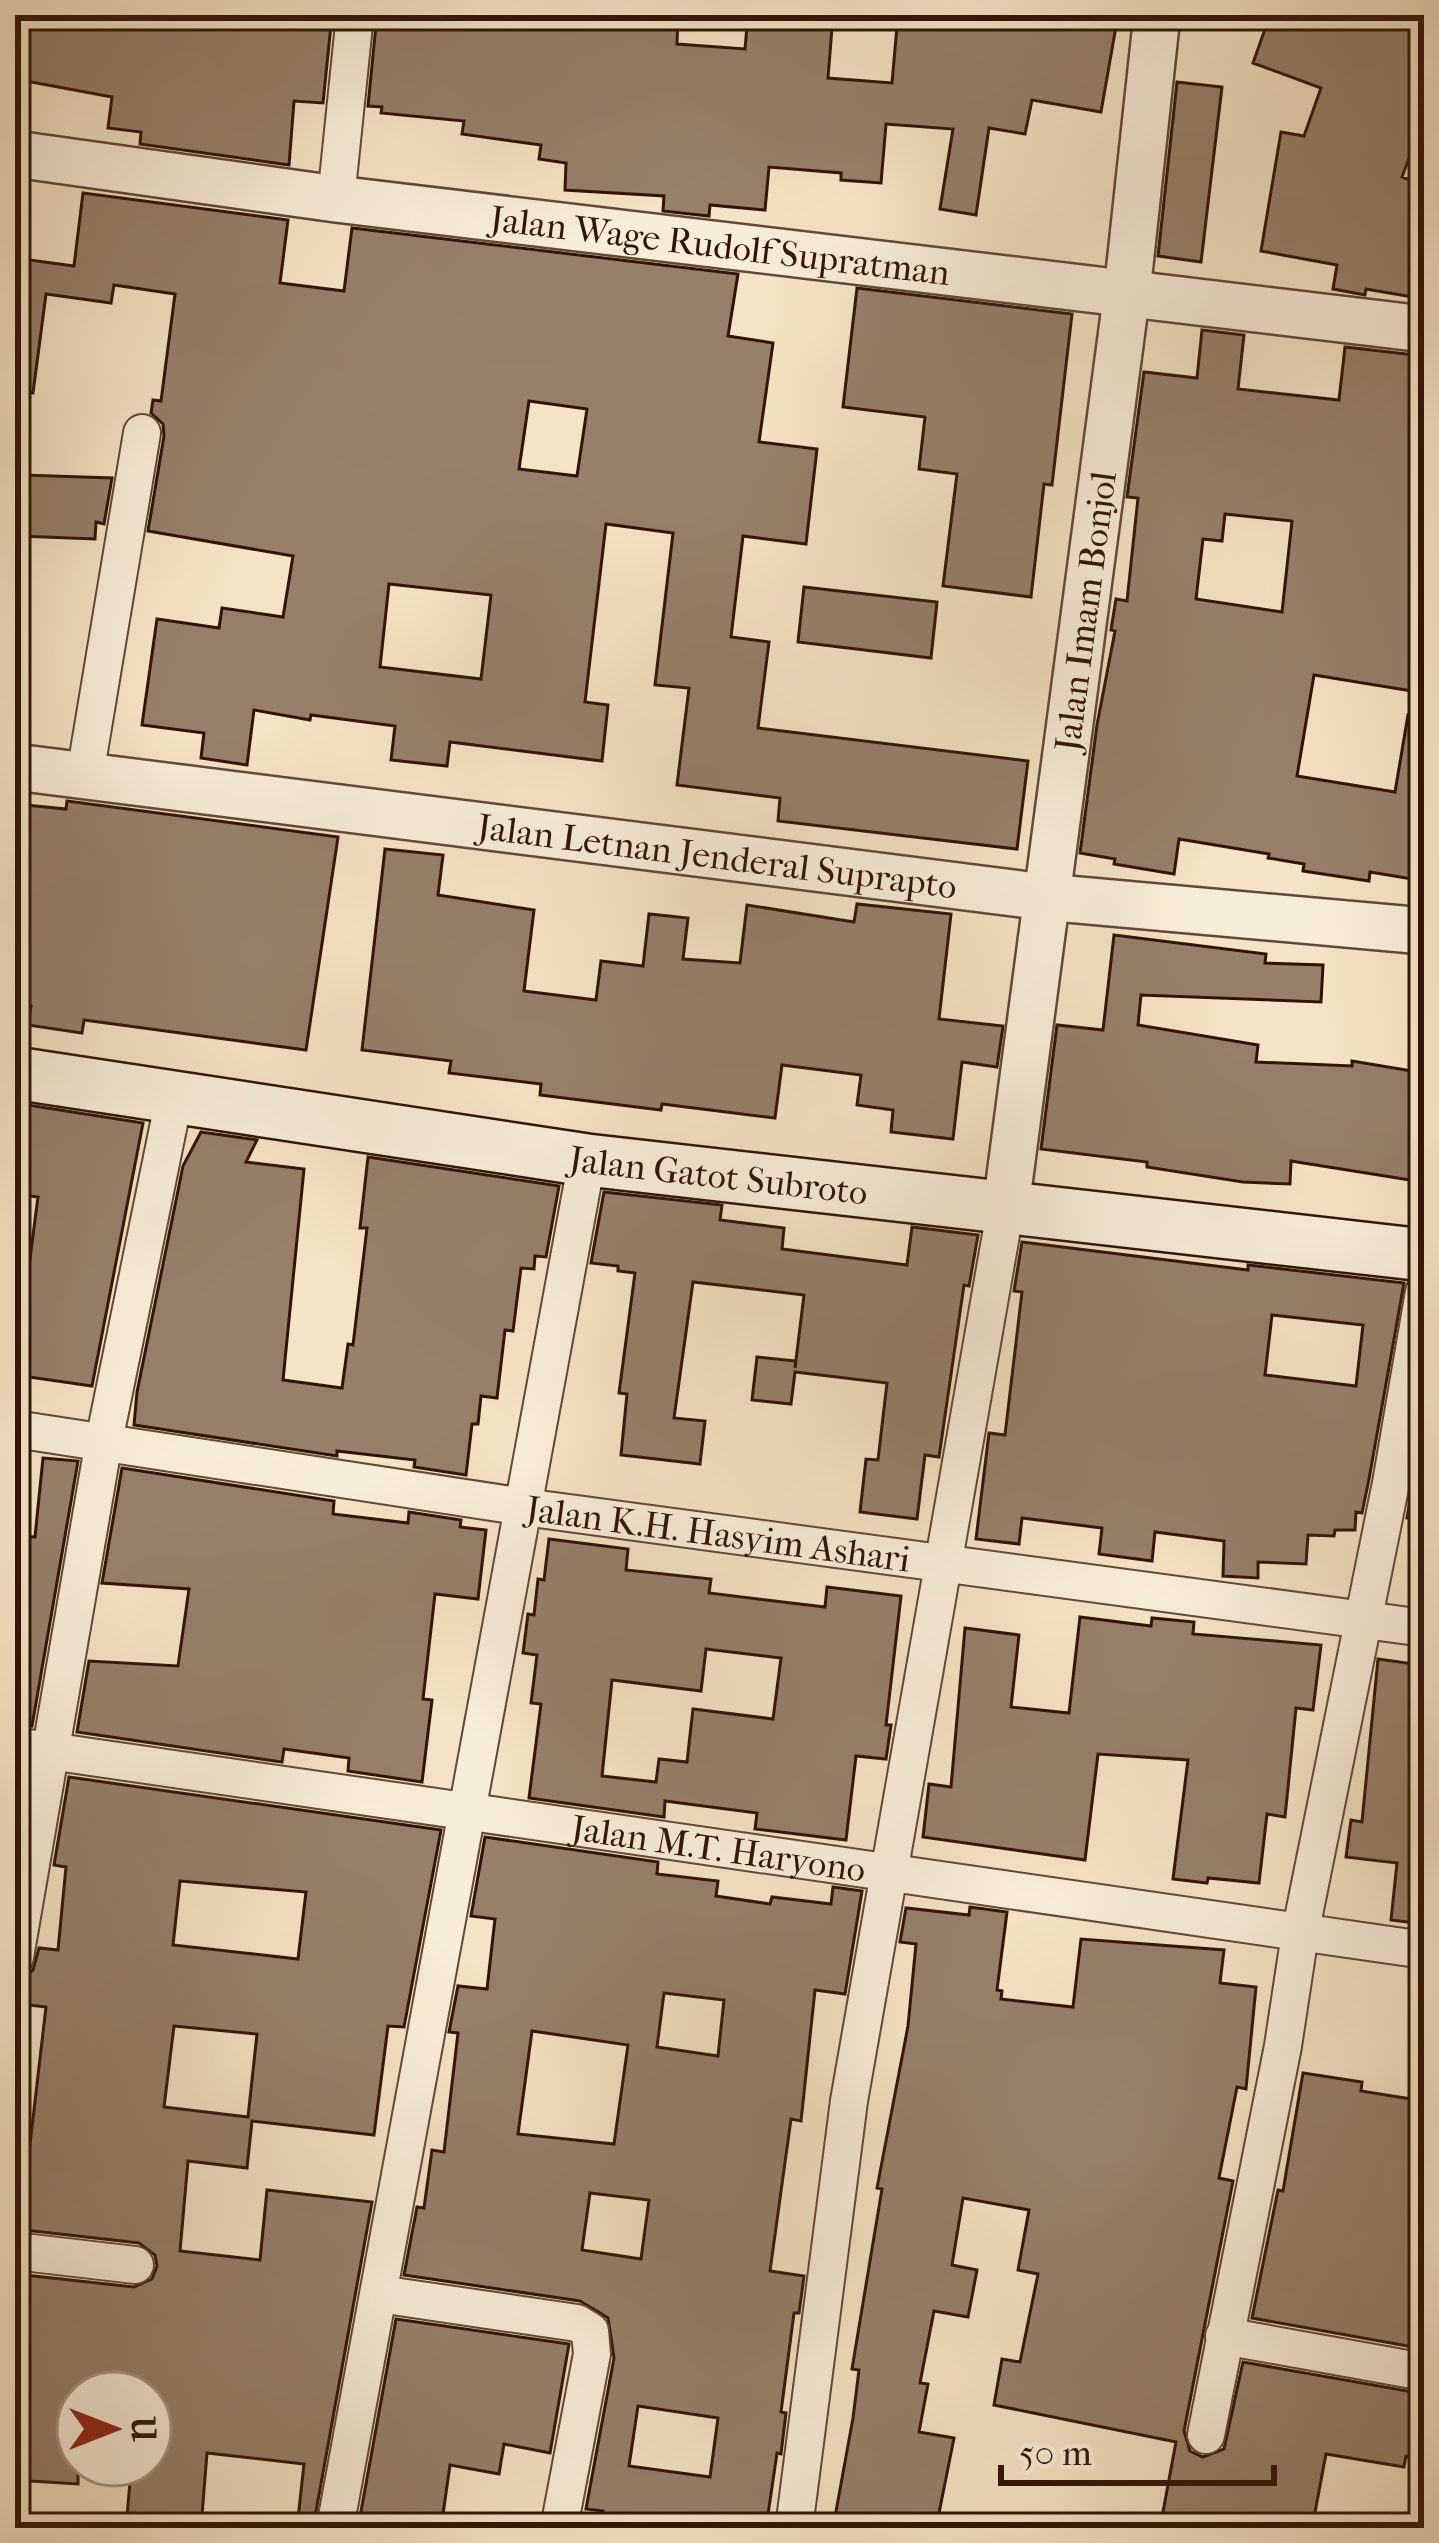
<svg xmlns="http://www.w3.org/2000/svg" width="1439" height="2543" viewBox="0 0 1439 2543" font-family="'IM FELL French Canon',serif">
<rect width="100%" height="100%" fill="#f4e3c4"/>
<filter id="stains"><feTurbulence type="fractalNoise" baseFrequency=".00167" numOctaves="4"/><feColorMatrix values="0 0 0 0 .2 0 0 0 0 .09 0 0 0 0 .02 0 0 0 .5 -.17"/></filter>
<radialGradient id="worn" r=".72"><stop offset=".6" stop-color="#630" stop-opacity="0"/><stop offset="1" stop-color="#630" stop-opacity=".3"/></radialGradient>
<path fill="#96806a" stroke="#311409" stroke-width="3" fill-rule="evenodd" d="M15 15H332L323 103 294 101 289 165 140 144 141 132 108 128 112 97 15 79Z
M377 15H678L677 44 745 49 748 15H833L828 78 892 83 898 15H1118L1101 112 1032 100 1025 134 989 128 976 215 940 209 953 129 886 124 881 183 841 180V173L769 167 765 210 710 205 709 216 663 211 664 196 565 190 566 163 539 159 541 145 462 134 464 121 381 113 382 107 368 106Z
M1270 15H1424V117L1402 177 1424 185V299L1366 289 1365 295 1333 289 1337 265 1261 251 1281 132 1304 136 1321 88 1253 63Z
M1177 82 1222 87 1201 262 1158 256Z
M83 193 288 220 280 283 344 291 352 228 738 274 728 336 773 343 759 442 817 449 806 544 743 536 731 637 769 642 758 728 1028 761 1017 849 778 821 780 798 677 785 689 688 655 685 673 533 606 524 585 702 608 705 602 761 450 742 447 766 391 760 395 726 311 715 310 720 254 710 247 765 201 758 204 733 142 725 157 619 219 628 222 608 283 617 293 556 148 531 164 436 163 424 151 413 153 400 161 401 175 294 114 285 111 303 46 294 33 393 15 392V258L74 266ZM529 401 587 409 577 476 519 469ZM389 584 491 595 481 679 380 667Z
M857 288 1072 314 1052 485 1044 484 1031 597 943 586 957 474 919 469 925 417 843 407Z
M1202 330 1244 335 1238 389 1339 400 1345 347 1424 356V693L1314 675 1297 776 1395 792 1408 715 1424 717V881L1370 872 1369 881 1303 871 1304 864 1268 858 1269 854 1179 839 1174 874 1114 864 1115 859 1080 853 1097 725 1115 631 1111 630 1116 599 1127 601 1138 498 1127 497 1144 372 1197 378ZM1225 514 1292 521 1282 612 1196 599 1203 539 1222 541Z
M22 475 112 478 104 524 96 522 95 539 19 536Z
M804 587 937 602 931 658 798 642Z
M67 801 338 837 306 1050 84 1020 82 1033 28 1025 31 1006H15V804L66 809Z
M385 849 443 855 438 895 534 910 524 991 596 1000 601 961 643 966 649 914 688 918 683 959 740 963 747 905 854 922 857 904 951 914 939 1019 1003 1026 997 1067 962 1062 953 1139 891 1132 893 1110 857 1105 861 1075 782 1065 775 1118 662 1104 661 1110 540 1095 541 1084 449 1073 451 1061 362 1050Z
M1114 935 1266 954 1265 963 1323 965 1321 1002 1141 995 1138 1025 1258 1045 1256 1062 1352 1066V1061L1424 1073 1410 1180 1291 1161 1290 1184 1243 1182 1147 1167V1162L1041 1149 1057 1025 1103 1030Z
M15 1103 143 1123 92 1386 15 1375V1319L22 1320 38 1197 15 1194Z
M201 1132 257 1140 246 1162 304 1169 283 1380 342 1388 348 1344 353 1345 367 1228H360L368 1157 559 1186 546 1257 535 1256 534 1269 521 1268 513 1331 505 1330 497 1398 481 1396 478 1424H472L466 1475 414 1467 415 1460 337 1451V1456L134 1425 137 1392 183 1166Z
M604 1192 722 1205 720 1220 784 1228 782 1249 907 1265 912 1227 978 1235 969 1286 964 1285 939 1457 925 1455 917 1519 860 1512 866 1459 878 1460 887 1383 795 1372 791 1404 752 1400 757 1357 796 1361 795 1368 804 1295 693 1282 674 1418 705 1421 700 1464 621 1455 627 1394 619 1393 635 1273 618 1271V1266L591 1263Z
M1022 1242 1248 1270V1265L1404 1283 1369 1479 1362 1513 1356 1512 1355 1530H1335L1334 1536 1308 1535 1306 1564 1258 1562V1578L1223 1576 1224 1541 1155 1532 1152 1561 1099 1554 1102 1528 1022 1518 1019 1544 976 1539 989 1433 1005 1435 1022 1292 1014 1291ZM1272 1315 1363 1325 1356 1386 1265 1375Z
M1424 1424V1520L1407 1518Z
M43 1458 78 1461 32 1726 15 1724V1536L35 1537Z
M122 1468 334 1501 333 1514 408 1523 409 1512 461 1520 460 1527 486 1530 478 1599 435 1594 423 1699 432 1700 422 1782 348 1771 349 1758 284 1749 282 1762 77 1732 89 1661 178 1666 189 1589 102 1583Z
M549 1539 628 1549 626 1570 711 1579 709 1593 825 1607 827 1587 901 1596 886 1725H891L886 1759 856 1756 846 1840 755 1829 757 1813 665 1801 664 1817 529 1798 541 1704 531 1703 537 1655 523 1653 528 1614 534 1615 538 1579 544 1580ZM706 1649 781 1658 773 1719 693 1709 687 1762 659 1759 656 1782 602 1776 612 1680 701 1691Z
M1080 1617 1151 1626 1152 1618 1194 1622 1193 1634 1321 1645 1313 1710 1296 1708 1285 1817 1267 1814 1259 1883 1208 1878 1207 1883 1173 1879 1188 1760 1098 1754 1085 1860 923 1837 929 1784 951 1787 965 1628 1019 1635 1011 1707 1069 1713Z
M1378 1659 1414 1664 1413 1677 1424 1679V1924L1391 1920 1397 1863 1346 1857 1351 1820 1362 1822Z
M69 1777 441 1830 404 2027 388 2026 374 2135 252 2121 247 2168 188 2161 180 2251 260 2260 267 2190 372 2202 313 2528H297L304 2464 207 2453 201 2528H126L131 2470H137V2465H150V2393H78V2484L15 2480V2274L134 2287 152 2279 157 2266 155 2255 139 2243 15 2229V2151L29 2153 46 2007 20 2004 22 1978 33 1970 39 1948 58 1950 66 1867 54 1865ZM180 1881 306 1892 298 1959 173 1945ZM174 2026 257 2034 248 2117 164 2107Z
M485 1837 658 1862 657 1874 718 1881 716 1896 770 1904 772 1897 831 1904 833 1887 862 1891 845 1994 815 1990 801 2121 791 2119 770 2271 804 2276 799 2313H794L781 2412 786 2413 781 2454 777 2453 766 2528 710 2521 709 2528H600L603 2511 586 2509 614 2358 608 2318 580 2301 404 2275 417 2207 424 2208 432 2150 444 2152 458 2033 449 2032 458 1986 487 1989 495 1919 471 1916ZM664 1993 724 2000 718 2056 657 2047ZM532 2031 628 2045 614 2144 518 2134ZM590 2193 649 2200 641 2259 582 2250ZM638 2406 718 2418 710 2477 629 2466Z
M970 1907 1007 1912 997 1990 1002 1991 1001 1999 1073 2007 1081 1939 1224 1950 1220 1983 1256 1987 1246 2089 1237 2087 1219 2178 1233 2181 1184 2431 1190 2451 1203 2457 1224 2449 1243 2362 1424 2394V2460L1406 2456 1404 2467 1326 2454 1312 2528H1160L1176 2442 994 2405 1002 2359 1020 2362 1038 2274 1018 2270 1029 2210 963 2198 952 2265 977 2270 968 2317 934 2311 920 2383 928 2384 919 2432 954 2438 936 2528H833L853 2418 859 2370 852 2369 882 2189 877 2188 908 2026 916 1944 900 1942 906 1908 969 1915Z
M1303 2073 1362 2082 1361 2091 1424 2101V2349L1252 2318 1278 2190 1283 2191Z
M396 2319 569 2344 550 2453 504 2444 499 2474 450 2465 441 2528H358Z"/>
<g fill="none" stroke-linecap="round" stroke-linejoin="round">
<defs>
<g id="minor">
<path d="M336 199 355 15"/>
<path d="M85 775 142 433"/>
<path id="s1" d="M15 1429 524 1507 1424 1628"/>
<path id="s2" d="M15 1746 1424 1950"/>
<path d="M15 1957 104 1441 174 1099"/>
<path d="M15 2251 135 2265"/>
<path d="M379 2294 577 2323 590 2331 592 2354 559 2528"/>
<path d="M1224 2336 1424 2372"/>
<path d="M1206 2435 1283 2046 1300 1934 1391 1483 1424 1292"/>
<path d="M335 2528 587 1160"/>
<path d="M794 2528 849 2101 1006 1206"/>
</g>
<g id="tertiary">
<path id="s3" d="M15 154 336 199 1424 329"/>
<path id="s4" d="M15 767 1045 897 1424 931"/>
<path id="s5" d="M1006 1206 1127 292 1157 15"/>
</g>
<g id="secondary">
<path id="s6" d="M15 1073 587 1160 1424 1255"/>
</g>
</defs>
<use href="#minor" stroke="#624838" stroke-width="40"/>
<use href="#tertiary" stroke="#624838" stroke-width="50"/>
<use href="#secondary" stroke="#311409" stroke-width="56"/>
<use href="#minor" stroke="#f8edd9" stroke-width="36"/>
<use href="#tertiary" stroke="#f8edd9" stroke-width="45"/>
<use href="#secondary" stroke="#f8edd9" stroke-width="51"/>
</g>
<g text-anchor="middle" stroke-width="12" stroke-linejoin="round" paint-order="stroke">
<g font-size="36" fill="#311409" stroke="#f8edd9">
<text dy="13" stroke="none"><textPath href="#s3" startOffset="711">Jalan Wage Rudolf Supratman</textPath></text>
<text dy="13" stroke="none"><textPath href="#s5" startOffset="600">Jalan Imam Bonjol</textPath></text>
<text dy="13" stroke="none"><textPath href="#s4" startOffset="708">Jalan Letnan Jenderal Suprapto</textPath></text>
<text dy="13" stroke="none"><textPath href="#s6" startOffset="711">Jalan Gatot Subroto</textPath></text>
<text dy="13" stroke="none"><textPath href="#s1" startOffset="711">Jalan K.H. Hasyim Ashari</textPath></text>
<text dy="13" stroke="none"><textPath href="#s2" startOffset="711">Jalan M.T. Haryono</textPath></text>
</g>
</g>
<rect width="1439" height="2543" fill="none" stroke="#f4e3c4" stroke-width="60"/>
<rect x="18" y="18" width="1403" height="2507" fill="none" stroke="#311409" stroke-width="6"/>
<rect x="30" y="30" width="1379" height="2483" fill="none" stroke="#311409" stroke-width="3"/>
<g transform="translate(114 2429) rotate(90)"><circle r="57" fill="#f8edd9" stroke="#a89686" stroke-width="3"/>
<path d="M0-9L21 45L0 30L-21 45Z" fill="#8f2418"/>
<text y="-18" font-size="33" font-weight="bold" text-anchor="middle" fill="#311409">U</text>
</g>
<path d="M1001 2465v18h273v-18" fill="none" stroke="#311409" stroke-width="6"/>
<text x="1019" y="2465" font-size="36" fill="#311409" stroke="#f8edd9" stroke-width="9" paint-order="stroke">50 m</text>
<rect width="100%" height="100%" filter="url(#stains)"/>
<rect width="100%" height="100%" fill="url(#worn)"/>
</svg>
